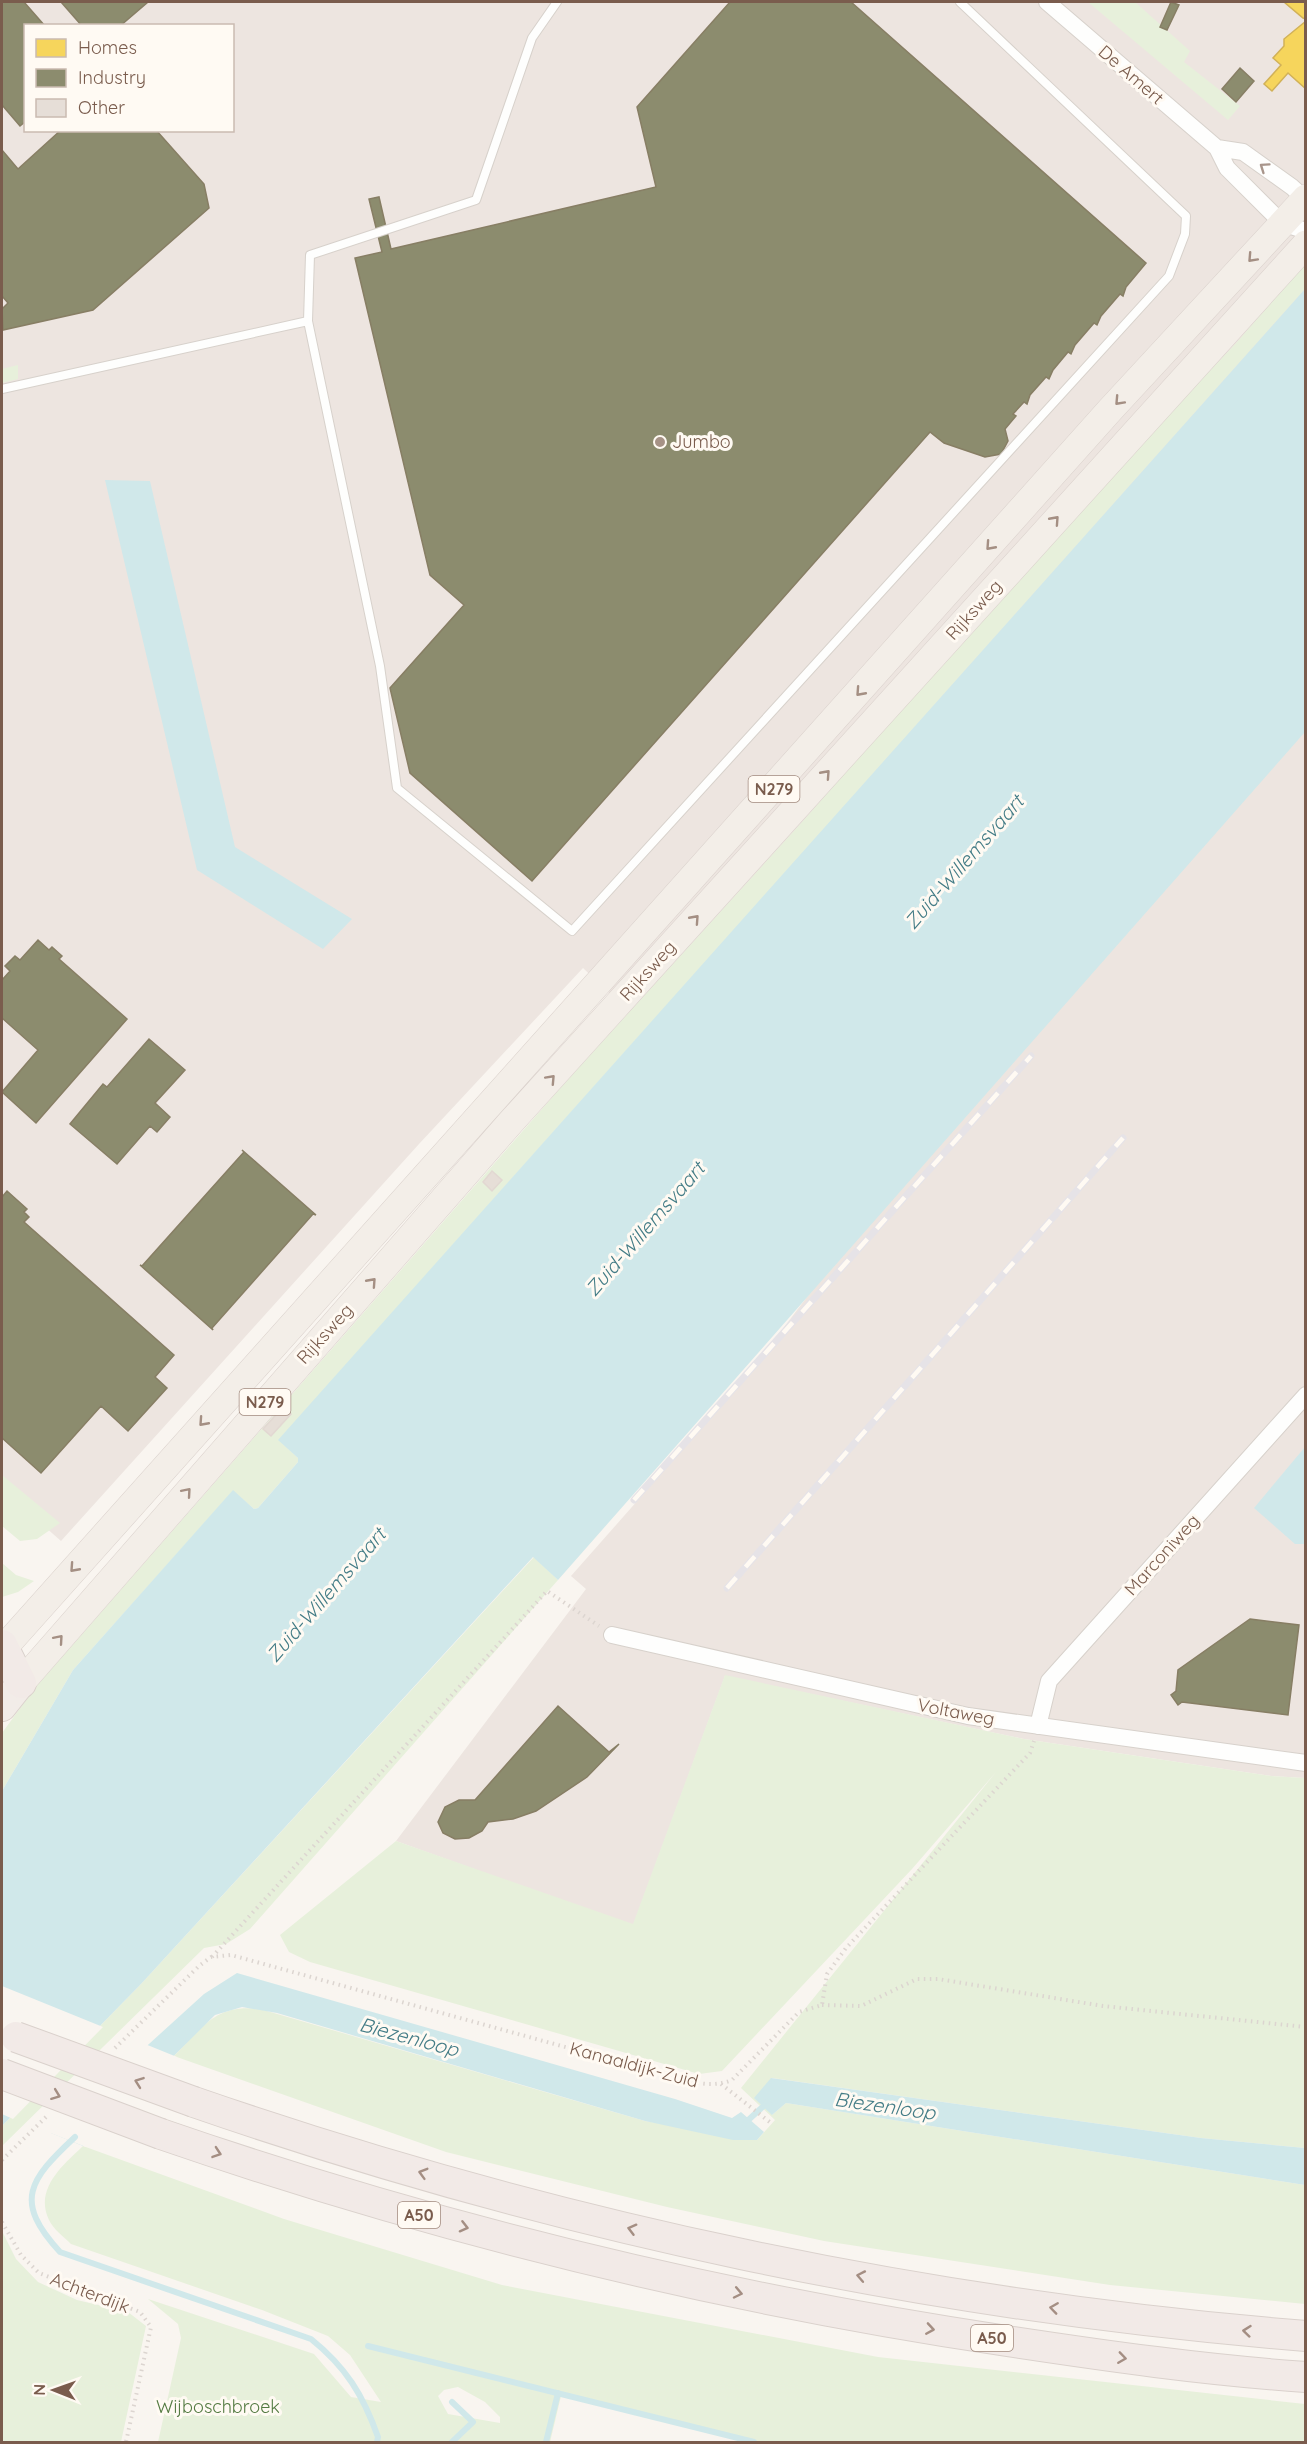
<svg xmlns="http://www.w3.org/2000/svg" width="1307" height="2444" viewBox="0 0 1307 2444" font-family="Quicksand,sans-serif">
<rect width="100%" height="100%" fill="#f9f5f0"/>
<path fill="#ede5e0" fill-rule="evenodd" d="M2 2H1305V1778L1271 1776 1024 1739 725 1676 633 1926 396 1841 586 1589 571 1576 744 1380 923 1144 653 1035 583 968 419 1144 61 1541 2 1489ZM26 26H232V130H26Z"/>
<path fill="#e7f0db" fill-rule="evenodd" d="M1088 2H1135L1190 51 1184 62 1240 106 1228 120Z
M1305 264V289L279 1440 298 1458V1462L258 1508 254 1509 233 1491 73 1670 2 1791V1733L34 1689 563 1085 803 821 1060 529 1237 342Z
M18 365V379L2 383V369Z
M2 1475 60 1523 37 1539 20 1541 2 1526Z
M534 1557 558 1580 250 1929 226 1944 204 1948 2 2146V2126L141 1984Z
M2 1563 16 1575 34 1581 18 1592 2 1597Z
M725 1675 1024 1739 1271 1776 1305 1778V2148L1201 2138 772 2078V2115L786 2103 1305 2185V2304L1110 2285 824 2241 667 2207 446 2152 174 2056C203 2027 215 2004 260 2009L645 2121 757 2140 775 2120 741 2088 996 1772 912 1869 722 2071 699 2074 310 1962 289 1952 280 1935 396 1841 633 1924Z
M83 2146 284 2219 502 2285 878 2357 1305 2404V2442H753L561 2396 550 2442H158L181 2338 178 2324 148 2299 314 2354 351 2397 381 2402 350 2355 328 2336 262 2310 71 2244C64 2237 53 2229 49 2220 34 2189 63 2165 83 2146ZM458 2387 485 2402 500 2417V2423L448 2414 438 2396 444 2390Z
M2 2231 16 2259 38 2282 77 2300 128 2312 146 2326 121 2442H2Z"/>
<path fill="#d0e8ea" d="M1305 289V732L558 1580 533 1557 141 1984 2 2126V1791L73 1670 233 1490 254 1509 258 1508 298 1462V1458L278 1440Z
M105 480 150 481 235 847 352 919 323 949 197 870Z
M1305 1447V1544H1295L1254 1508Z
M237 1973 675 2099 732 2118 741 2112 764 2132 757 2140H733L645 2121 277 2013 242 2007 215 2015 83 2146 51 2133 204 1994Z
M771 2078 1201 2138 1305 2148V2185L786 2103 772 2115 754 2098Z"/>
<path fill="#f9f5f0" d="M2 1986 103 2027 13 2119 2 2114Z
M145 2044 177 2057 86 2147 48 2132Z"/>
<path fill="#f6d55c" stroke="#d1b158" stroke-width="1.5" d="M1284 2H1306V19L1303 18Z
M1306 21V89L1288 73 1272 91 1264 84 1281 65 1273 58 1284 46V39Z"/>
<path fill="#8c8c6e" stroke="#877e64" stroke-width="1.5" d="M2 2H24L45 26H26V121L20 126 2 105Z
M61 2H148L120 26H82Z
M730 2H851L1146 263 1126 287 1123 296 1120 294 1101 316 1097 325 1094 323 1075 345 1071 354 1068 352 1053 370 1049 379 1046 377 1030 395 1027 404 1024 402 1013 414 1016 416 1005 429 1008 441 1001 454 985 457 944 443 930 432 532 881 410 773 390 688 464 605 430 575 355 258 382 252 369 199 379 197 391 249 656 187 637 107Z
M1171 2 1179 5 1167 30 1160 27Z
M1240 68 1254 81 1236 102 1222 89Z
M61 130H156L204 184 209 208 93 310 3 330 2 309 8 303 2 296V150L18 169Z
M38 940 49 950 52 947 62 956 59 959 127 1019 36 1123 2 1092 38 1050 2 1018V980L10 971 5 966 15 956 20 960Z
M149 1039 185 1070 155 1103 170 1117 157 1132 150 1126 117 1164 70 1124 103 1084 107 1087Z
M242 1150 316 1215 313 1214 212 1328 213 1330 140 1265 142 1266 244 1152Z
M7 1191 27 1209 24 1212 29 1217 24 1222 174 1355 155 1377 167 1388 128 1431 101 1406 41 1473 2 1438V1197Z
M1250 1619 1299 1625 1288 1715 1182 1702 1178 1705 1171 1695 1176 1691 1178 1670Z
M558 1706 609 1752 619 1744 587 1777 536 1811 513 1819 488 1822 482 1831 469 1838 455 1839 443 1833 438 1822 445 1807 459 1800H475Z"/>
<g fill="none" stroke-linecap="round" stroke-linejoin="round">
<path stroke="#d0e8ea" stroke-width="6" d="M745 2123 768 2102
M75 2137C29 2180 13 2201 60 2252L311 2339C346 2367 363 2395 378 2437L377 2442
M368 2346 754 2442
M452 2442 473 2422 452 2402
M546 2442 558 2393"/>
</g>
<path fill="#e6ded7" stroke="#e2d8d2" stroke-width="1.5" d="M492 1171 502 1180 492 1191 483 1182Z
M283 1407 291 1414 271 1436 263 1429Z"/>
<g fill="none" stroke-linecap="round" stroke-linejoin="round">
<defs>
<path id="service" d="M308 321 310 255 476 200 532 38 557 2
M2 389 308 321 380 666 397 788 572 931 1169 276 1185 234 1186 216 960 2"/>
<path id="minor" d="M1047 2 1217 148 1227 168 1282 223 1306 231
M1217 148 1243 152 1292 187 1306 200
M612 1635 968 1716 1306 1763
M1038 1726 1049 1681 1306 1395"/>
<path id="primary" d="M2 1650 1110 410 1306 198
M21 1683 511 1122 1306 244"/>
<path id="trunk" d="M2 1707 21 1683"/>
<path id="motorway" d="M2 1645 21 1683
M194 2102C552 2226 928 2306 1306 2336
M161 2134C436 2229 720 2298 1007 2341 1106 2356 1205 2370 1306 2377"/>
</defs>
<use href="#service" stroke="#d7d1cb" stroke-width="10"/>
<use href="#minor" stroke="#d7d1cb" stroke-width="18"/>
<use href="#primary" stroke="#dad1cc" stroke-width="28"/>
<use href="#trunk" stroke="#dad1cc" stroke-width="30"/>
<use href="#motorway" stroke="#dad1cc" stroke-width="32"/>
<path stroke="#dcd5d0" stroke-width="4" stroke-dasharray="1.5 4.5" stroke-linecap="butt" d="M212 1957 547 1591 599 1626
M822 2005 861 2006 917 1979H938L1103 2006 1306 2027
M115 2048 199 1966 211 1957 231 1955 667 2075C690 2081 709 2089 732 2080L799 2012 822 2005 827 1974 846 1948 1030 1753 1034 1741
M721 2084 771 2123
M2 2160 46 2117
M2 2222 21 2255 39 2273 140 2312 151 2327 126 2442"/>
<use href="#service" stroke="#fefefd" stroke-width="8"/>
<use href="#minor" stroke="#fefefd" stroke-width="16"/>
<use href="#primary" stroke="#f3eee8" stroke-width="27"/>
<use href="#trunk" stroke="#f2ece8" stroke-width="28"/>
<use href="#motorway" stroke="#f2eae7" stroke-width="30"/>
<defs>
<path id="rail" d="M634 1500 1031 1056
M727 1588 1123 1138"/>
</defs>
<use href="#rail" stroke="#e6e3e7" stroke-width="7"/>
<use href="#rail" stroke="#fffaf3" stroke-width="4.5" stroke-dasharray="14" stroke-linecap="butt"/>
<defs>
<path id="motorway-bridge" d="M16 2037 194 2102
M2 2074 161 2134"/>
</defs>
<use href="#motorway-bridge" stroke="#dad1cc" stroke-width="32" stroke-linecap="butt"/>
<use href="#motorway-bridge" stroke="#f2eae7" stroke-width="30"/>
</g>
<defs><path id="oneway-chevron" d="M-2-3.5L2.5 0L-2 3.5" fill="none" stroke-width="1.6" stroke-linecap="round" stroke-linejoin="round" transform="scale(1.5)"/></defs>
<use stroke="#a8958b" href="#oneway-chevron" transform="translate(1264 167) rotate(-145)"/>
<g stroke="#a48f83">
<use href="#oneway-chevron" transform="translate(1252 258) rotate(133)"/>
<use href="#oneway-chevron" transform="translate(1119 401) rotate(133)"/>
<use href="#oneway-chevron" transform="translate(1055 520) rotate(-48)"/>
<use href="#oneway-chevron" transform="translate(990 546) rotate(132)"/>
<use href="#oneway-chevron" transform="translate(860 692) rotate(132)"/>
<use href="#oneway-chevron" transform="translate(826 774) rotate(-48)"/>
<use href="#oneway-chevron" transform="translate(695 919) rotate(-48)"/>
<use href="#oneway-chevron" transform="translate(551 1079) rotate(-47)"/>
<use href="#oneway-chevron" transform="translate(372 1282) rotate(-48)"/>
<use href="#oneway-chevron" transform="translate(203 1422) rotate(132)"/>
<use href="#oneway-chevron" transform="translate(187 1492) rotate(-49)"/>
<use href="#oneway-chevron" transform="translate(74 1568) rotate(132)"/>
<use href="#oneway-chevron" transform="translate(59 1639) rotate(-49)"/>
</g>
<g stroke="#a48e83">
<use href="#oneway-chevron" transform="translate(139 2082) rotate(-160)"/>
<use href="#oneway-chevron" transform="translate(56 2095) rotate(21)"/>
<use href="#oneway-chevron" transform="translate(217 2153) rotate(19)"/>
<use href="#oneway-chevron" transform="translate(423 2173) rotate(-164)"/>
<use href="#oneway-chevron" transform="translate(464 2227) rotate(14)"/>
<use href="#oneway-chevron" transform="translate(632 2229) rotate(-165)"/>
<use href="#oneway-chevron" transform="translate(861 2276) rotate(-169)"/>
<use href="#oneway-chevron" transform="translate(738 2293) rotate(12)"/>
<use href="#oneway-chevron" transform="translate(1054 2308) rotate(-172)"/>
<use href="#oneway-chevron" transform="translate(930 2329) rotate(9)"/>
<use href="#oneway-chevron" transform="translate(1247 2331) rotate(-174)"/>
<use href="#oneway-chevron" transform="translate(1122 2358) rotate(8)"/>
</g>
<circle fill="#a69286" stroke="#fffaf3" stroke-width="2" cx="660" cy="442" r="6"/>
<g text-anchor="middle" stroke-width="6" stroke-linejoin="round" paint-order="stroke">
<g fill="#fffaf3" stroke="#a28b7f" stroke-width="1.5">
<rect x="748.5" y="776" width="51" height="26" rx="4.5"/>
<rect x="239.5" y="1389" width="51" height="26" rx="4.5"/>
<rect x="398" y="2202" width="42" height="26" rx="4.5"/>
<rect x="971" y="2325" width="42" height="26" rx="4.5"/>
</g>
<g font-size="16" font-weight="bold" fill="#7a5c4d">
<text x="774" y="795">N279</text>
<text x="265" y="1408">N279</text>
<text x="419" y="2221">A50</text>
<text x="992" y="2344">A50</text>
</g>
<g font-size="18" fill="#7a5c4d" stroke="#fffaf3">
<text transform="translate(1131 75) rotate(41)" y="6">De Amert</text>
<text transform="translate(974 610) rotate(-48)" y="6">Rijksweg</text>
<text transform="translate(648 971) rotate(-48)" y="6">Rijksweg</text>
<text transform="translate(325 1334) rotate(-48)" y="6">Rijksweg</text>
<text transform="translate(1162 1555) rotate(-48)" y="6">Marconiweg</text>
<text transform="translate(956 1712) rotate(11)" y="6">Voltaweg</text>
<text transform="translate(634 2065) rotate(15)" y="6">Kanaaldijk-Zuid</text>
<text transform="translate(90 2293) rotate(21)" y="6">Achterdijk</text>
</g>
<g font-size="18" fill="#7a5c4d" stroke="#fffaf3" text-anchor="start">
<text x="672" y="448">Jumbo</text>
</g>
<g font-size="18" fill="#537a41" stroke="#fffaf3">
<text x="218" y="2413">Wijboschbroek</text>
</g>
<g font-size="20" font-style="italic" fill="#437c86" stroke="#fffaf3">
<text transform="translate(964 862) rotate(-49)" y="7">Zuid-Willemsvaart</text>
<text transform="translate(645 1229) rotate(-49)" y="7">Zuid-Willemsvaart</text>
<text transform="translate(326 1595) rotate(-49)" y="7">Zuid-Willemsvaart</text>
<text transform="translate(409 2037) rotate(15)" y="7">Biezenloop</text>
<text transform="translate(885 2106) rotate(8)" y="7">Biezenloop</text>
</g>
</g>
<rect width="1307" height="2444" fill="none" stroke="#7a5c4d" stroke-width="6"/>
<rect x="24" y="24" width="210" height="108" fill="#fffaf3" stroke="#cabbb1" stroke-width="1.5"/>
<rect x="36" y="39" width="30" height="18" fill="#f6d55c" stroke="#cabbb1" stroke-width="1.5"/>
<text x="78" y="54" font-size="18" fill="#7a5c4d">Homes</text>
<rect x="36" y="69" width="30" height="18" fill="#8c8c6e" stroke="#cabbb1" stroke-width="1.5"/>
<text x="78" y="84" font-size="18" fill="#7a5c4d">Industry</text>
<rect x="36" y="99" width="30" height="18" fill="#e6ded7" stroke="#cabbb1" stroke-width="1.5"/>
<text x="78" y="114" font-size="18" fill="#7a5c4d">Other</text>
<g transform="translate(54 2390) rotate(271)" stroke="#fffaf3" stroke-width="4.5" paint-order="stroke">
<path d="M0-4.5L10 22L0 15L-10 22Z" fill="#7a5c4d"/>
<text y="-9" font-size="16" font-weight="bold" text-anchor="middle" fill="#7a5c4d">N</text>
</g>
</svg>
